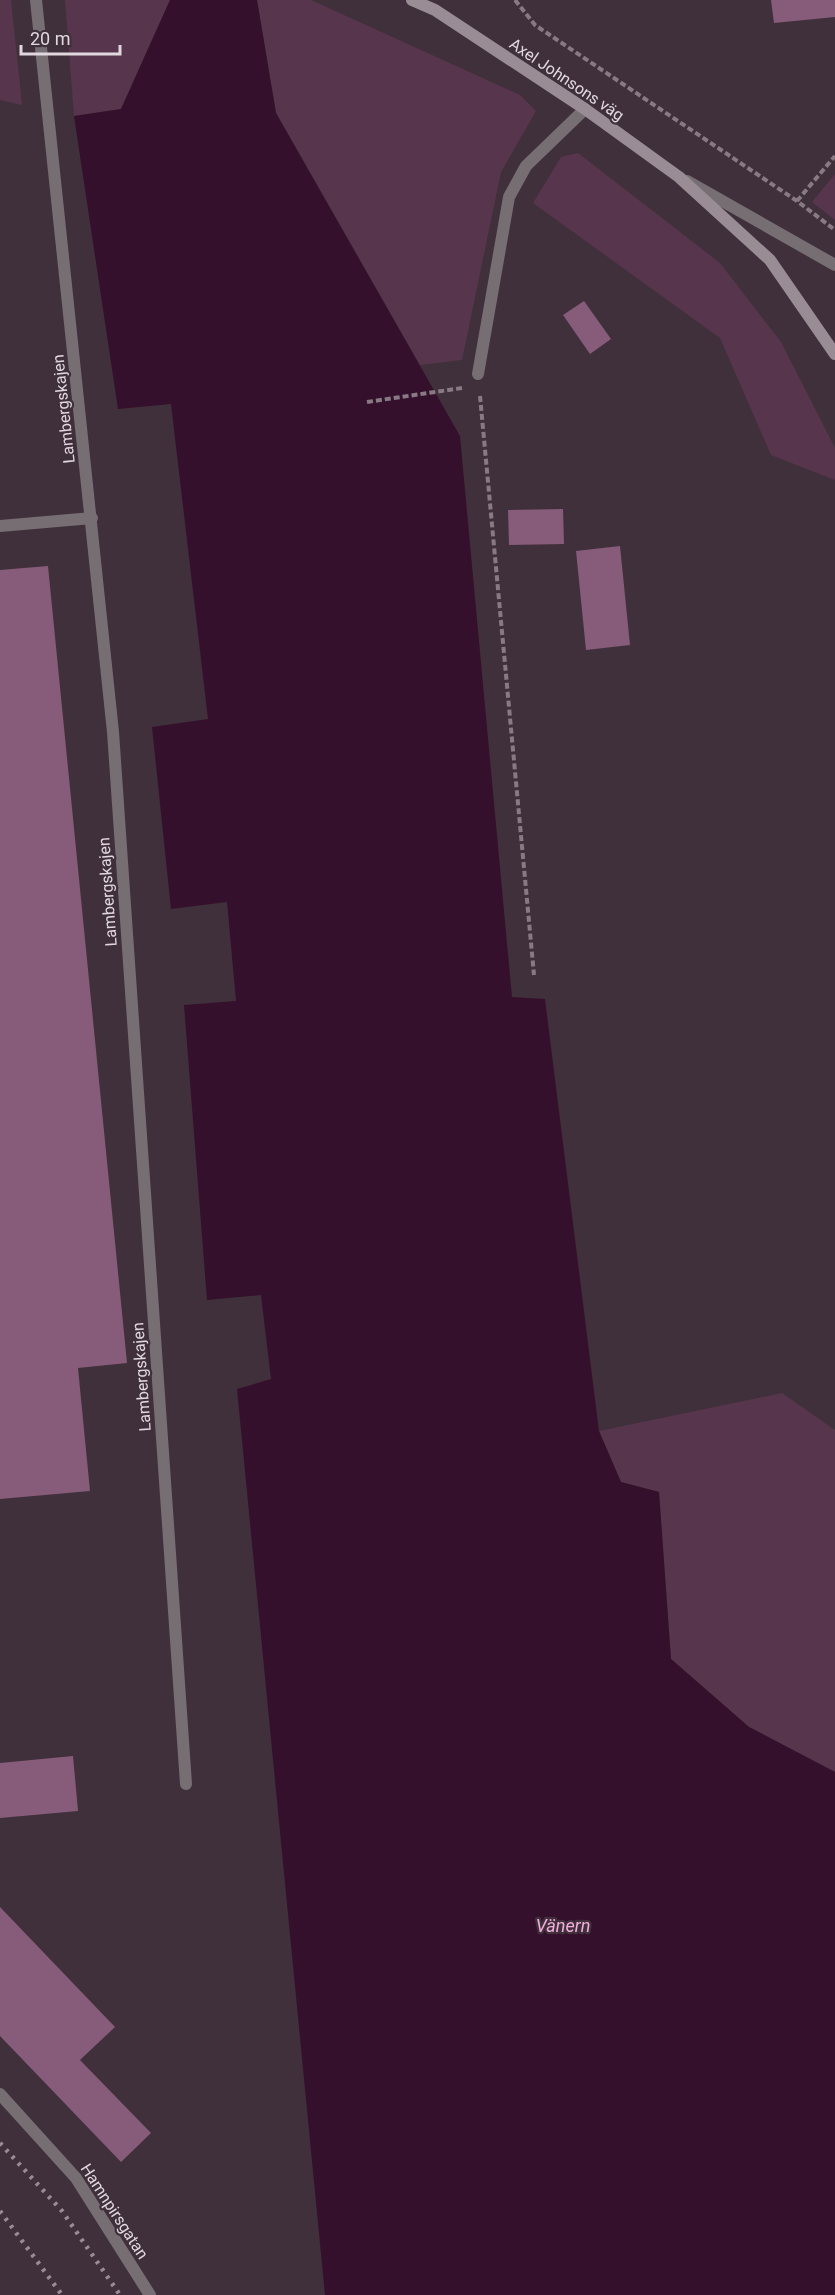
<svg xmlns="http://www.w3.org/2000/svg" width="835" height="2295" viewBox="0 0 835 2295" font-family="Roboto,sans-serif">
<rect width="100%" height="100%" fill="#40303b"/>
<path fill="#57364d" d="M0 0H11L22 105 0 100Z
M65 0H170L121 109 74 116Z
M257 0H311L520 95 536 111 501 172 462 360 420 365 276 113Z
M578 153 720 263 781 342 835 448V480L771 455 720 338 533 203 561 157Z
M835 174V220L812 202Z
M782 1393 835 1430V1772L749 1727 671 1659 659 1492 621 1482 599 1431Z"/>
<path fill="#35102c" d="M170 0H257L276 113 460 436 512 997 545 999 599 1431 621 1482 659 1492 671 1659 749 1727 835 1772V2295H325L237 1389 271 1379 261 1295 207 1300 184 1005 236 1001 227 902 171 909 152 727 208 719 171 404 118 409 74 116 121 109Z"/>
<path fill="#875b7a" d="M771 0H835V17L774 23Z
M584 301 611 339 590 354 563 315Z
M563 509 564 544 509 545 508 510Z
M620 546 630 645 586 650 576 551Z
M48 566 127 1363 78 1368 90 1491 0 1499V570Z
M73 1756 78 1811 0 1818V1763Z
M0 1907 115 2027 80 2060 151 2133 121 2162 0 2036Z"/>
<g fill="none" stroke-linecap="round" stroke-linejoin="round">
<path stroke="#877a83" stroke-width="4" stroke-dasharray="6 3" stroke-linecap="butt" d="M515 0 535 25 797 201 835 230
M797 201 835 156
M480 396 534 975
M367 402 462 388"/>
<path stroke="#766e73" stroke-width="12" d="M687 181 835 265
M478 374 509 197 526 166 585 109"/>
<path stroke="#766e73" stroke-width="12" d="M36 0 113 732 186 1784
M0 526 92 518
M0 2094 76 2178 150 2295"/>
<path stroke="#998c95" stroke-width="12" d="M412 0 435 10 585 109 679 177 770 260 835 354"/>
<path stroke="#998c95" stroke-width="4.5" stroke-dasharray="3 6" stroke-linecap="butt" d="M0 2143 62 2211 120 2295
M0 2211 62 2295"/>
</g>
<g text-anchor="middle" stroke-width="4.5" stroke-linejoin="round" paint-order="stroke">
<g font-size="16" fill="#e1d7de" stroke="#40303b">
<text transform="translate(567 79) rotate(34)" y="6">Axel Johnsons väg</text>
<text transform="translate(63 409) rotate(-96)" y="6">Lambergskajen</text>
<text transform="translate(107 892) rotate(-94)" y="6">Lambergskajen</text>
<text transform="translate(141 1377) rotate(-94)" y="6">Lambergskajen</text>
<text transform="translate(115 2211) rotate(57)" y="6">Hamnpirsgatan</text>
</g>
<g font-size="18" font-style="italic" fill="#f3addd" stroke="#40303b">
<text x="563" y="1932">Vänern</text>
</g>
</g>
<path d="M21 45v9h99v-9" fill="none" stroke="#e1d7de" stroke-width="3"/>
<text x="30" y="45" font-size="18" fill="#e1d7de" stroke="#40303b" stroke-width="4.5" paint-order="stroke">20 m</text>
</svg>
